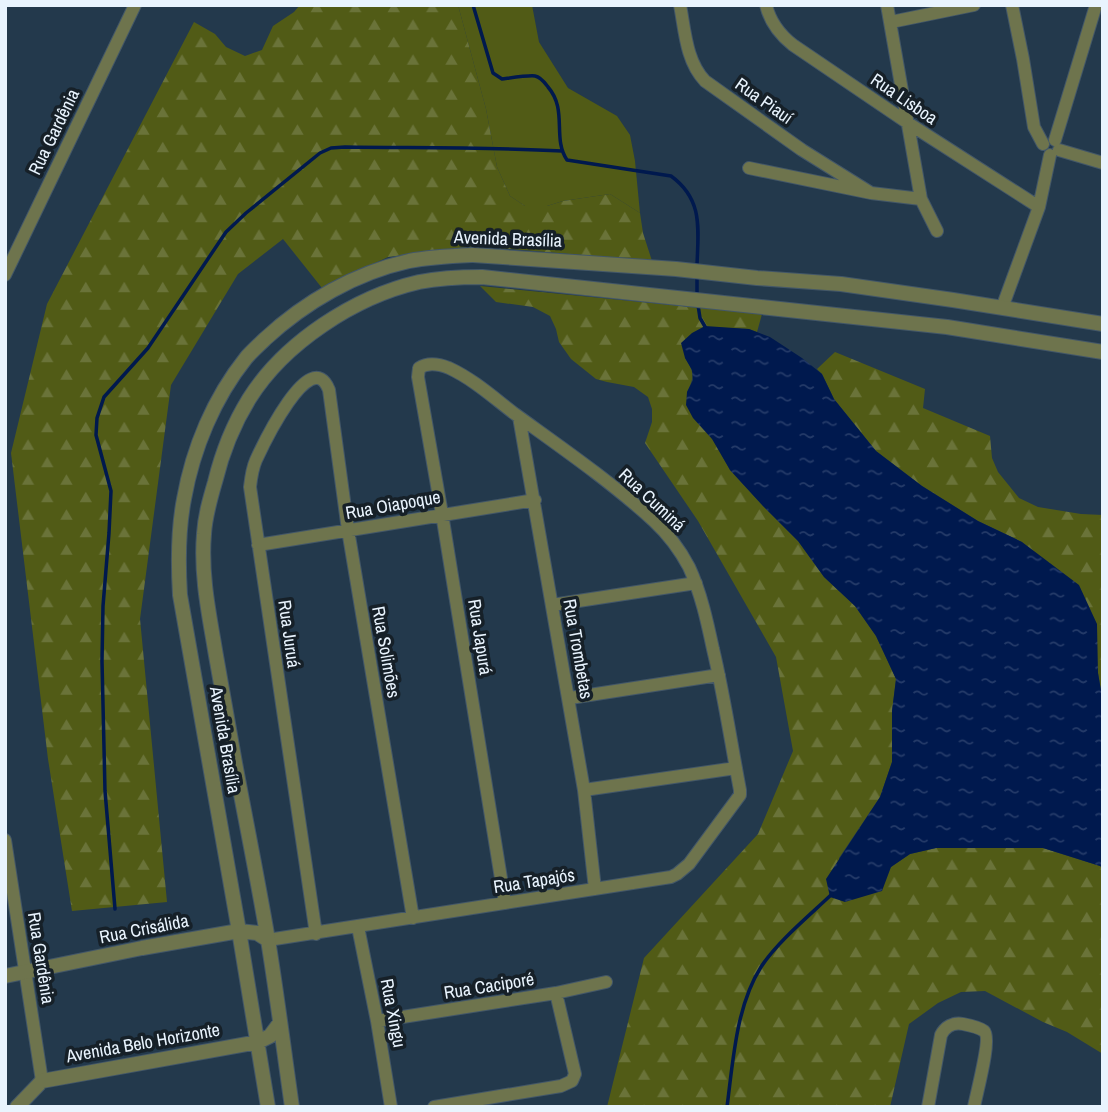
<svg xmlns="http://www.w3.org/2000/svg" width="1108" height="1112" viewBox="0 0 1108 1112" font-family="'Archivo Narrow',sans-serif">
<defs>
<pattern id="forest-firs" width="22" height="20" patternUnits="userSpaceOnUse" patternTransform="scale(1.75)"><rect width="22" height="20" fill="#515b16"/><path d="M5 1l3.5 6h-7zM16 11l3.5 6h-7z" fill="#6a7339"/></pattern>
<pattern id="water-ripples" width="26" height="14" patternUnits="userSpaceOnUse" patternTransform="scale(1.75)"><rect width="26" height="14" fill="#00194e"/><path d="M2 4q2-2 4 0t4 0M15 11q2-2 4 0t4 0" fill="none" stroke="#253b69"/></pattern>
</defs>
<rect width="100%" height="100%" fill="#23394c"/>
<path fill="#515b16" d="M458 5H532L539 42 568 88 617 116 630 135 635 161 640 213 610 194 563 201 547 206H525L510 196 497 167 486 109Z"/>
<path fill="url(#forest-firs)" d="M300 5H458L486 109 497 167 510 196 525 206H547L563 201 610 194 640 213 643 233 652 261 475 246 388 257 322 288 283 239 238 274 171 385 140 619 167 902 72 911 48 759 11 453 47 304 194 22 215 34 226 47 245 56 262 50 273 26 294 12Z
M480 286 762 314 757 332 749 329 705 327 685 358C694 372 695 376 687 392L730 470 763 506 798 541 824 577 855 606 876 636 896 679 892 711V762L880 797 839 858 845 901 862 896 891 867 910 854 936 848H1043L1100 866 1103 868V1054L1067 1032 1043 1022 985 991 961 992 938 1003 909 1024 890 1107H607L644 958 758 834 793 751 776 657 698 521 645 443 652 422V409L648 397 634 387 607 382 596 379 571 359 559 342 556 329 550 316 533 307 496 302Z
M835 352 925 389 923 408 990 436 992 458 998 472 1019 498 1038 507 1081 514 1103 515V702L1098 673 1022 542 978 521 922 486 876 451 834 399 822 374 817 369Z"/>
<path fill="url(#water-ripples)" d="M705 326 749 329 770 337 802 358 822 374 834 399 876 451 922 486 978 521 1022 542 1079 585 1097 624 1098 673 1103 702V868L1100 866 1043 848H936L910 854 891 867 882 891 845 902 830 897 826 879 880 797 892 762V711L896 679 876 636 855 606 824 577 798 541 763 506 730 470 712 439 693 418 686 405 687 392 693 380 692 370 685 358 681 343 692 333Z"/>
<g fill="none" stroke-linecap="round" stroke-linejoin="round">
<path stroke="#00194e" stroke-width="3.5" d="M473 5 493 73 502 79C510 78 529 75 535 76 541 77 545 83 548 87 568 110 552 138 567 160L671 176C704 200 698 230 697 266
M697 274V298
M698 305 700 318 707 330
M115 909 105 791 102 661 103 606 109 533 111 491 96 435 97 418 104 397 148 348 226 232 246 213 320 153 331 148 345 147C418 148 490 147 562 151
M727 1107C733 1062 736 1006 761 967 777 942 810 915 832 894"/>
<defs>
<path id="minor" d="M680 5C685 31 686 61 705 81L802 150 871 193
M766 5C770 22 779 34 793 45L908 123 1039 207
M887 5 921 199 937 231
M1012 5 1023 59 1034 127 1043 144
M891 22 974 5
M1055 140 1096 5
M1059 150 1103 163
M749 168 871 193 921 199
M5 275 135 5
M1002 308 1039 207 1050 155
M519 417 584 790 595 889
M258 545 535 500
M552 605 696 583
M570 698 719 675
M584 790 736 768
M5 840 42 1081
M358 927 377 1021 391 1107
M316 934 250 487C251 478 252 469 256 460 262 447 311 343 329 390L348 530 413 918
M268 940 671 877 677 874 689 864 740 795V790C731 743 724 695 713 649 707 621 701 593 689 567 680 550 668 534 654 521 610 481 562 448 515 414 494 398 473 379 449 368 439 364 428 362 419 368L418 377 442 514 505 903
M377 1021 556 993 606 982
M434 1107 561 1086 572 1081 575 1074 556 993
M928 1107 941 1035C945 1027 953 1022 963 1024 968 1025 980 1028 984 1031 992 1038 976 1095 974 1107"/>
<path id="tertiary" d="M5 976 142 948 239 931 257 933 268 940
M17 1107 42 1081 258 1042 270 1036 279 1024
M268 1107 239 931 180 595C178 562 178 530 184 499 193 448 214 398 246 358 252 351 259 345 265 339 305 302 355 273 409 261 430 257 452 256 473 255L676 269 757 278 841 284 953 300 1103 324
M292 1107C284 1051 277 995 268 940 258 881 246 822 235 763 228 722 220 680 213 638 207 604 201 569 204 534 205 516 210 499 215 482 222 453 233 425 249 399 284 343 354 297 419 282 439 278 460 277 482 277L947 327 1103 352"/>
</defs>
<use href="#minor" stroke="#435768" stroke-width="14"/>
<use href="#tertiary" stroke="#435768" stroke-width="16"/>
<use href="#minor" stroke="#6e744d" stroke-width="12"/>
<use href="#tertiary" stroke="#6e744d" stroke-width="14"/>
</g>
<g text-anchor="middle" stroke-width="7" stroke-linejoin="round" paint-order="stroke">
<g font-size="18" fill="#e9f4fe" stroke="#162028">
<text transform="translate(904 99) rotate(34)" y="6">Rua Lisboa</text>
<text transform="translate(764 101) rotate(35)" y="6">Rua Piauí</text>
<text transform="translate(54 132) rotate(-64)" y="6">Rua Gardênia</text>
<text transform="translate(508 239) rotate(2)" y="6">Avenida Brasília</text>
<text transform="translate(652 500) rotate(43)" y="6">Rua Cuminá</text>
<text transform="translate(393 505) rotate(-10)" y="6">Rua Oiapoque</text>
<text transform="translate(289 634) rotate(82)" y="6">Rua Juruá</text>
<text transform="translate(480 637) rotate(81)" y="6">Rua Japurá</text>
<text transform="translate(578 649) rotate(80)" y="6">Rua Trombetas</text>
<text transform="translate(386 652) rotate(80)" y="6">Rua Solimões</text>
<text transform="translate(225 740) rotate(80)" y="6">Avenida Brasília</text>
<text transform="translate(534 881) rotate(-9)" y="6">Rua Tapajós</text>
<text transform="translate(144 929) rotate(-11)" y="6">Rua Crisálida</text>
<text transform="translate(41 958) rotate(81)" y="6">Rua Gardênia</text>
<text transform="translate(489 986) rotate(-9)" y="6">Rua Caciporé</text>
<text transform="translate(393 1013) rotate(79)" y="6">Rua Xingu</text>
<text transform="translate(143 1043) rotate(-10)" y="6">Avenida Belo Horizonte</text>
</g>
</g>
<rect width="1108" height="1112" fill="none" stroke="#e9f4fe" stroke-width="14"/>
</svg>
